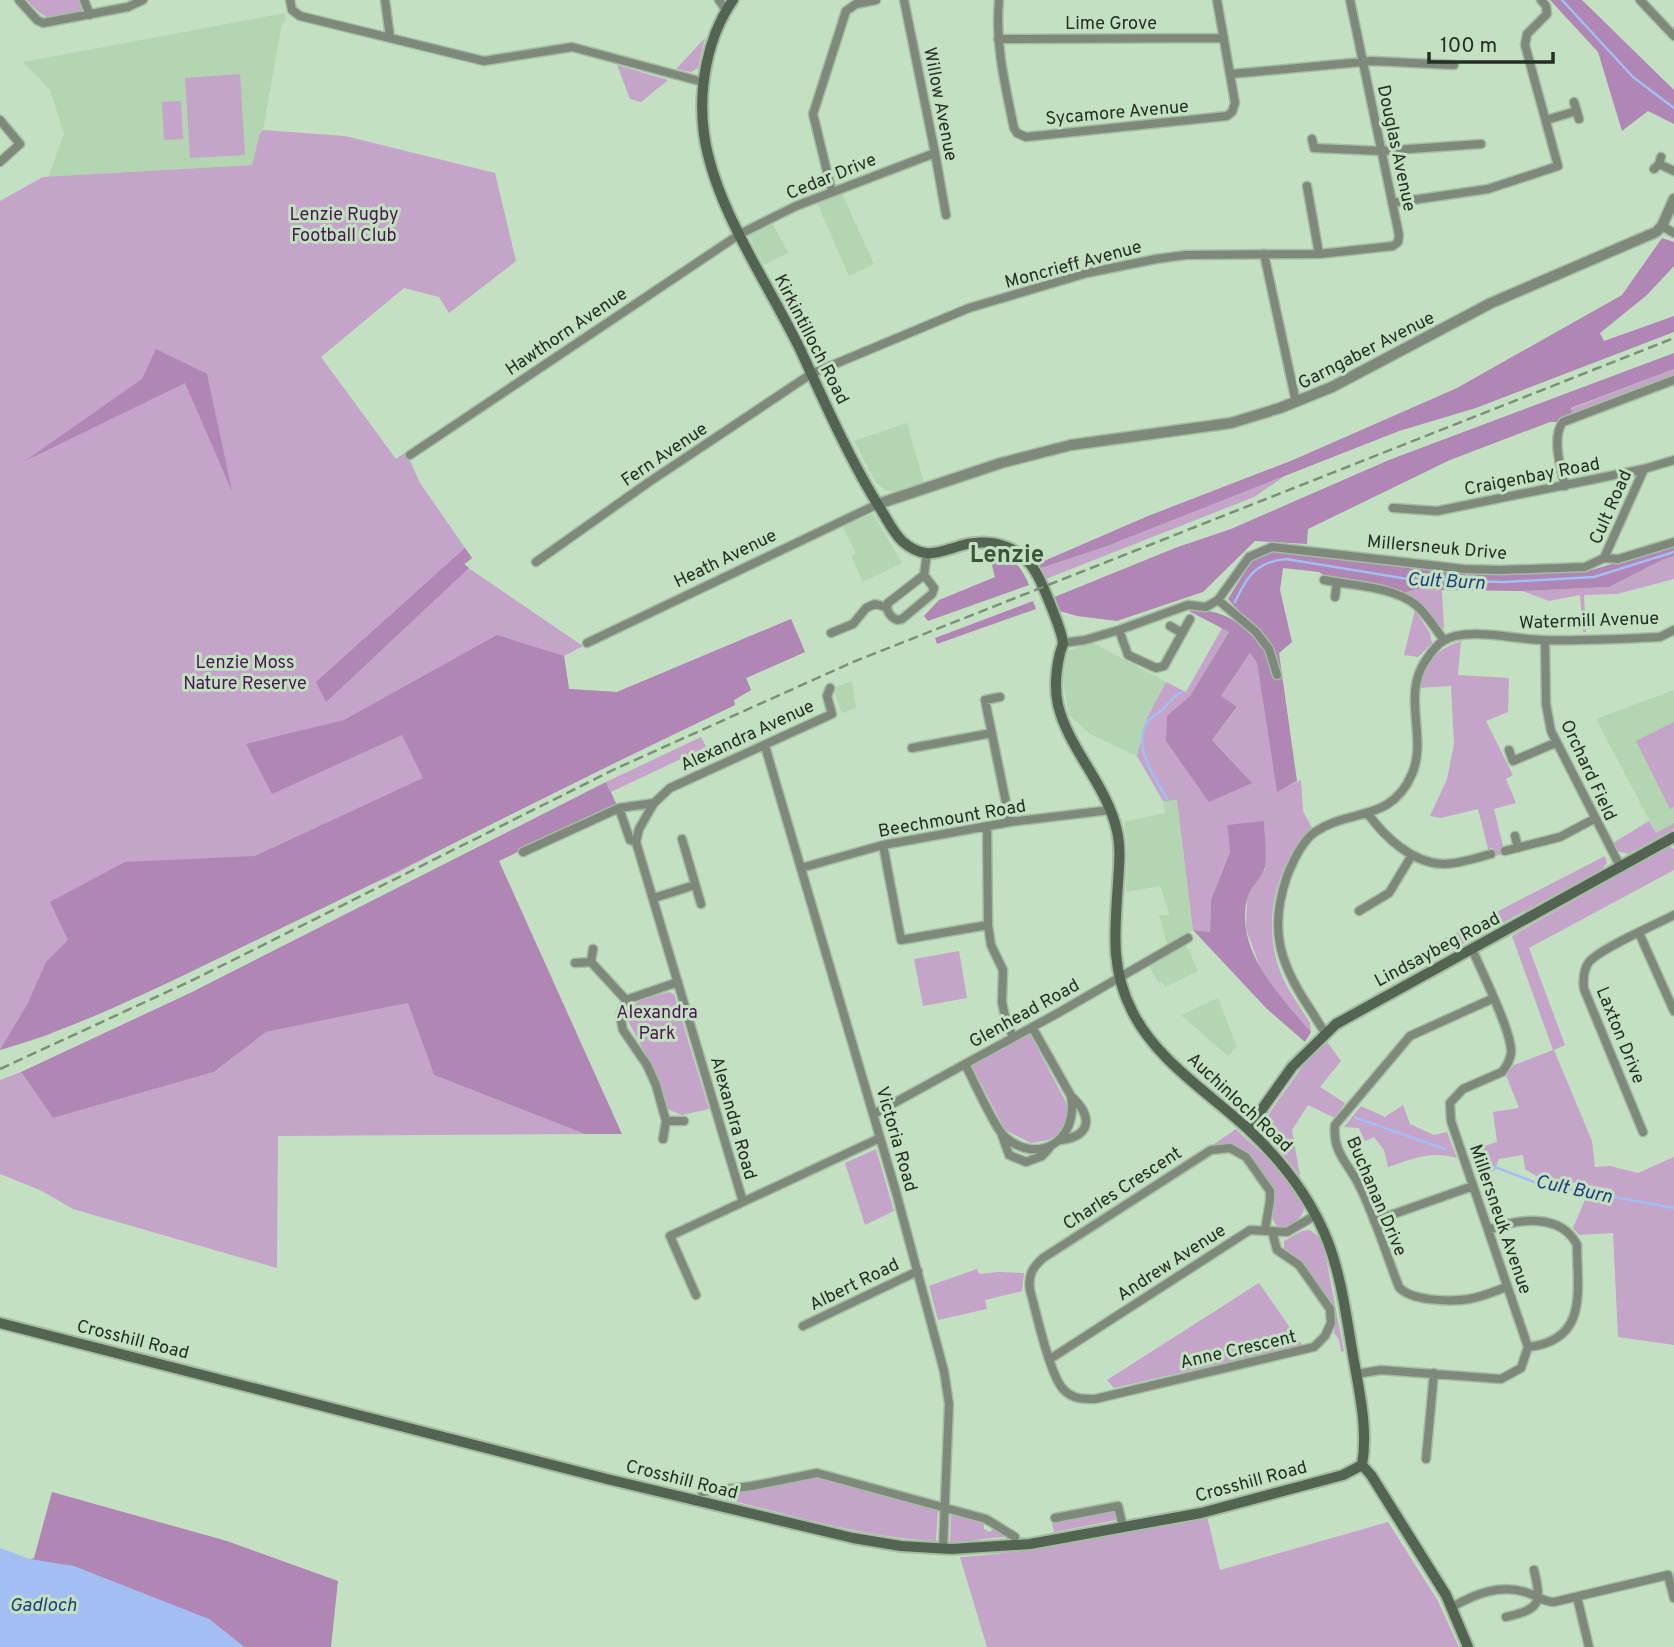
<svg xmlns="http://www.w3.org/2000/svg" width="1674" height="1647" viewBox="0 0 1674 1647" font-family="Overpass,sans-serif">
<rect width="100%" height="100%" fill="#c4e0c2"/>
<path fill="#b4d5b1" d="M285 13 286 21 282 23 263 130 260 133 252 165 48 177 64 134 50 90 23 62Z
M842 194 874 264 849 276 817 203Z
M773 224 788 253 764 265 749 236Z
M907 423 924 483 902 491H886L876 483 854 441Z
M871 514 874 515 902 563 863 582 851 556 856 553 843 527Z
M1092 642 1166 682 1147 718 1137 756 1090 734 1069 715 1063 681 1065 652Z
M852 681 856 708 842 713 833 688Z
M1674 690V823L1656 833 1596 719Z
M1177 799 1193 930 1167 944 1159 915H1170L1160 886 1126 892 1127 843 1124 822 1165 813 1163 801Z
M1186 945 1198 971 1165 987 1162 982 1159 983 1149 966Z
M1218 998 1237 1047 1228 1056 1181 1015Z"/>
<path fill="#c4a4c8" d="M27 0H81L84 9 82 13C51 19 50 25 27 0Z
M705 38 698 68 691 72 676 69Z
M617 65 668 80 641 102 630 99Z
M240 74 245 155 190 158 185 78Z
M181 101 183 139 164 140 162 102Z
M263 130 345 136 495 173 516 261 449 313 439 297 404 288 321 357 396 459 406 452 420 483 472 558 464 565 583 646 564 656 569 689 617 692 791 619 805 652 746 678 751 690 734 700 735 705 519 809 399 872 46 1036 0 1050V201L43 177 252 165 260 133Z
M1674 369V375L1572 413 1570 409Z
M1285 476 1254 497 1046 579 1041 568 1102 548Z
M1674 556V579L1617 594 1584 595 1586 632H1583L1580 595 1549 601 1522 591 1609 587 1662 560Z
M1425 587 1442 590 1444 629C1428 619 1426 603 1403 593Z
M1415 610 1430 633 1432 643 1418 657 1404 655Z
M1222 628 1229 632 1190 696 1168 716 1251 782 1212 740 1237 708 1221 696 1250 653 1257 663 1277 791 1301 780 1303 811 1312 828C1274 865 1261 927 1282 976 1289 992 1301 1008 1310 1023L1311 1032 1269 984 1260 967 1246 929 1247 897 1265 869 1227 826 1230 850 1211 900 1210 932 1193 930 1177 800 1163 801 1137 756 1147 718 1166 682 1186 692Z
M1461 641 1458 675 1509 678 1508 712 1486 721 1513 775 1506 779 1516 803 1494 809 1505 854 1495 856 1493 848 1488 849 1478 809 1441 818 1430 816 1447 779 1454 744 1451 686 1419 688C1427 661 1434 651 1461 641Z
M1674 722V807L1670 809 1636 741Z
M701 737 706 747 611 792 606 782Z
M1649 821 1656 833 1674 823V829L1628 854 1618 851 1613 843Z
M1669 846 1674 849V870L1529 948 1565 1045 1554 1050 1592 1141 1595 1167 1610 1166 1638 1173 1674 1157V1345L1618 1337 1613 1233 1579 1235 1573 1228 1587 1195 1611 1199 1612 1189 1538 1177 1525 1169 1523 1155 1499 1159 1494 1171 1477 1172 1469 1151 1497 1142 1493 1112 1519 1108 1506 1075 1514 1065 1553 1050 1512 936Z
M1605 856 1607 863 1601 870 1441 956 1434 944Z
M959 951 967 998 923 1006 914 959Z
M669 992 674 994 709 1109 682 1115 667 1109 661 1083 626 1017C635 997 649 998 669 992Z
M408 1003 434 1075 585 1134 278 1136 277 1268 73 1209 42 1191 0 1174V1080L21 1072 53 1118 214 1072 266 1032Z
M1030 1034 1068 1106 1067 1120 1061 1133 1048 1140 1031 1143 1005 1130 972 1066Z
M1325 1039 1341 1061 1320 1087 1345 1103 1335 1118 1308 1105 1292 1130 1300 1176 1260 1126 1307 1060Z
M1403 1105 1410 1124 1434 1135 1447 1132 1457 1158C1431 1150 1412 1159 1388 1167L1384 1150 1374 1137 1365 1141 1359 1128 1344 1127 1361 1106 1385 1117Z
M1236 1129C1254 1147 1295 1180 1303 1203 1308 1216 1291 1226 1280 1228 1267 1219 1276 1211 1272 1199 1267 1183 1255 1168 1248 1154L1214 1144Z
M876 1149 894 1211 865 1225 845 1163Z
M1310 1230 1319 1237 1324 1248 1344 1351 1341 1352 1339 1339 1334 1333C1339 1299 1310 1270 1284 1252V1241L1302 1231Z
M977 1269 979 1274 999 1272 1024 1273 1022 1291 985 1300 987 1309 938 1320 929 1286Z
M1259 1283 1302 1345 1114 1388 1107 1380Z
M816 1476 938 1510 936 1541C858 1537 781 1512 705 1494Z
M1115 1510 1116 1520 1054 1532 1052 1522Z
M951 1513 984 1523V1529L990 1532 994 1528 1009 1537C989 1537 971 1542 950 1542Z
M1207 1516 1220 1570 1388 1522 1438 1601 1459 1647H987L960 1557C1044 1552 1125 1532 1207 1516Z"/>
<path fill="#af86b4" d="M1550 0H1582L1674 90V124L1648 111 1622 131 1598 52Z
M1662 238 1674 242V266L1647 295 1600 333 1604 341 1674 316V332L1476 408 1399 431 1102 548 1041 568 1037 564 1148 516 1293 460 1457 388 1622 295Z
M156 349 207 374 232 491 185 383 25 461 142 379Z
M1674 353V369L1571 408 1572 413 1557 422H1550L1450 460 1308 529 1307 544 1255 541 1203 592 1117 621 1077 616 1056 610 1052 598 1175 548 1231 529 1389 460Z
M1674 545V556L1662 560 1609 587 1522 591 1442 590 1425 587 1403 593 1375 584 1325 576 1319 572 1283 568 1280 590 1292 642 1279 653 1297 781 1277 792 1257 663 1250 653 1221 696 1237 707 1212 740 1252 783 1209 802 1166 741 1167 716 1190 696 1229 632 1189 611C1204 608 1224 613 1236 622L1242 615 1228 599 1252 560 1269 551 1500 573 1574 572 1592 570Z
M465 548 472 558 464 564 469 568 326 702 316 682Z
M988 550C1012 557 1019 562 1029 585L928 621 924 616 939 600 995 577Z
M1033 601 1036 609 937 644 935 638Z
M791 619 805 652 746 678 751 690 734 700 735 705C576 780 421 861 263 937 177 978 92 1023 0 1050L28 1003 46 962 68 940 50 902 125 862 255 856 423 778 402 735 272 794 246 744 344 720 497 635 564 656 569 689 617 692Z
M606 782 617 805 499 861 622 1134H585L434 1075 408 1003 266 1032 214 1072 53 1118 21 1072 190 993Z
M1264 821C1264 834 1268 859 1264 870 1260 880 1250 888 1247 899 1235 951 1280 996 1311 1032L1305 1042 1266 1008 1193 930 1210 932 1211 900 1230 851 1227 825Z
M52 1492 227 1541 338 1581 331 1647H244L209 1619 30 1559 34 1558Z"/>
<path fill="#a2bef2" d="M0 1548 30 1559 74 1566 209 1619 244 1647H0Z"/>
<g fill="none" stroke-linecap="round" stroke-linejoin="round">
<path stroke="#a2bef2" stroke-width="2.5" d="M1562 0 1633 77 1674 108
M1235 602C1247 576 1256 562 1286 559L1414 580 1504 582 1594 577 1674 552
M1167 799C1155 778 1131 746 1148 721 1151 717 1157 714 1161 711 1169 704 1172 696 1182 692
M1356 1118 1445 1149
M1476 1160 1537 1183 1674 1208"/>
<defs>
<path id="minor" d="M19 0 37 20 43 23 128 7 143 0
M84 0 90 15
M290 0 292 10 300 16 484 61 572 47 703 82
M385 0 390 37
M719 0 726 10
M904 0 935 153 946 215
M999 0C995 44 1005 85 1014 128L1017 133 1026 137 1227 116 1232 112 1235 103 1217 0
M1640 0 1674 36
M998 39 1224 38
M1231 74 1372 61 1454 65
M1574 102 1579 119
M0 120 20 144 0 162
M1546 120 1577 111
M1312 139 1314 148 1381 151 1481 144
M1659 164 1674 171
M1654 169 1659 164 1661 157
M1307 186 1319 254
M832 192 813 114 846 11 856 4 876 0
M1392 203 1488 189 1558 166 1525 45 1527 34 1547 14 1546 6 1541 0
M1662 226 1674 233
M1264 254 1296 402
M410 455 740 234 796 206 935 153
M1565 486C1561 469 1551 437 1563 422L1674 380
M1393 508 1437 511 1644 469 1674 460
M1604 558 1644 469
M536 562 649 482 811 374 969 308 1087 273 1156 259 1186 255 1319 254 1393 246 1398 242 1399 235 1350 0
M924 575 934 588 932 594 902 619 897 620C891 617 885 611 888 603L924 575 927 553
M1324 580C1353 586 1392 586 1416 605 1427 614 1435 629 1444 640
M1335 597 1337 582
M1218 600 1249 557 1272 547 1464 569 1500 570 1585 567 1604 558 1618 559 1674 542
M1170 626 1182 633
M1119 630 1128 655 1156 668 1164 666 1190 619
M831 633 853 624 866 608 875 604 886 607
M1545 641 1546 704 1551 731 1621 868
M587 643 878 504
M1063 643 1085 640 1119 630 1188 605 1206 607 1218 600 1256 632 1269 649 1277 675
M1000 697 985 700 1010 822
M765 746 896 1192 944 1371 949 1404 943 1549
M912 748 992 733
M1509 750 1513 761 1555 743
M619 808 630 840 636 842 743 1202
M1368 814C1385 837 1412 863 1443 864 1459 864 1476 858 1491 854
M987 826 988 925 991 945 1003 970 1002 1002 1006 1021 1013 1037
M1515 836 1518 848
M682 839 701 904
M636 842 639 829 654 803
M883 845 901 940 988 925
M1505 851 1560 837 1594 819
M523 852 619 808 654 803 670 788 832 714 827 696 830 688
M801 868 883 845 1010 822 1110 810
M654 898 695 885
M1359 911 1389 893 1412 855
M1639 933 1674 1011
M591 962 626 1000
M575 963 591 962 593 949
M1494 998 1410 1036 1335 1125C1332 1152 1348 1163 1359 1185 1375 1217 1386 1254 1399 1287 1410 1301 1451 1302 1469 1299 1482 1297 1495 1291 1507 1287
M1325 1032C1319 1025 1314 1014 1308 1006 1279 962 1269 928 1287 876 1293 861 1302 841 1315 832 1350 808 1391 823 1412 774 1428 737 1401 696 1426 660 1430 654 1436 645 1443 641 1467 626 1515 640 1543 640 1581 641 1621 639 1660 637L1674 630
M965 1064C973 1079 994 1127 1004 1136 1038 1167 1079 1140 1071 1096L1032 1027
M874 1114 1058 1013 1188 938
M666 1121 656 1085 647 1065 623 1030 620 1015 626 1000 678 982
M1643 1132 1584 989C1583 980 1583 970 1589 962 1601 948 1655 925 1674 915
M1002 1135 1009 1155 1026 1162 1042 1156 1050 1147
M663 1139 666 1121H684
M1062 1140C1092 1135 1092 1116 1072 1097
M1374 1221 1473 1186
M1265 1230 1270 1201V1191L1246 1157 1230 1148 1211 1150 1043 1258C1032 1268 1028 1275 1030 1290 1036 1311 1050 1377 1064 1390 1073 1399 1082 1399 1095 1399L1314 1347 1325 1336 1331 1323 1330 1309 1299 1265 1277 1250 1272 1231
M1488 1230C1516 1219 1561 1212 1577 1245 1577 1291 1589 1340 1528 1347
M696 1295 670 1236 880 1138
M803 1326 918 1271
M1050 1359 1250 1230 1287 1232 1316 1215
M1356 1374 1381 1370 1501 1379 1521 1368 1528 1347 1451 1121 1450 1103 1463 1089 1502 1072C1506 1067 1510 1060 1511 1053 1513 1034 1481 970 1472 949
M1426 1459 1434 1373
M702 1492 752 1486 817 1473 986 1519 1015 1537
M1055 1518 1118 1506 1123 1527
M1577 1597 1589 1647
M1452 1607C1475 1594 1501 1583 1528 1593 1537 1596 1544 1602 1554 1602L1668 1575 1674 1598
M1506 1617C1540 1609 1542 1604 1534 1570"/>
<path id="tertiary" d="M878 504 1001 463 1071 445 1231 423 1280 408 1332 387 1491 303 1656 232 1662 226 1674 199"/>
<path id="secondary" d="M733 0C707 37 698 89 704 134 714 207 768 283 800 349 824 401 848 456 878 505 886 517 892 531 902 541 927 563 941 550 967 544 994 539 1021 547 1035 571 1042 582 1063 633 1063 644 1062 647 1061 650 1060 653 1056 670 1054 687 1058 705 1069 750 1107 785 1117 831 1121 848 1119 866 1118 883 1115 930 1110 968 1132 1011 1156 1060 1208 1092 1248 1129 1281 1160 1311 1198 1328 1242 1342 1279 1347 1322 1354 1361 1360 1395 1368 1431 1362 1465L1371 1475 1446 1595 1468 1647
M1248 1129 1292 1067 1336 1024 1674 837
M0 1323 607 1479 853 1538 901 1546 951 1549 1030 1544 1201 1513 1343 1475 1362 1465"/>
</defs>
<use href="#minor" stroke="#a4bda2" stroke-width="11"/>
<use href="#tertiary" stroke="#a4bda2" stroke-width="13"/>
<use href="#secondary" stroke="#a4bda2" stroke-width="14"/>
<use href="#minor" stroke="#7e897c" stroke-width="8"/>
<use href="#tertiary" stroke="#7e897c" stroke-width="10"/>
<use href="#secondary" stroke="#546452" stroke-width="10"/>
<path stroke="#7b8f79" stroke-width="2.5" stroke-dasharray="10 5" stroke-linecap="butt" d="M0 1069 195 979 615 769 853 662 1674 338"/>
</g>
<g text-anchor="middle" stroke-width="6" stroke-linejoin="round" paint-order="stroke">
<g font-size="18" fill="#242f23" stroke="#c4e0c2">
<text x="1111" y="29">Lime Grove</text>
<text transform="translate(941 104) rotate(79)" y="6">Willow Avenue</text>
<text transform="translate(1117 112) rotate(-5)" y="6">Sycamore Avenue</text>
<text transform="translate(1397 148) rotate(78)" y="6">Douglas Avenue</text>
<text transform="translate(831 176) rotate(-22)" y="6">Cedar Drive</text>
<text transform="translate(1073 264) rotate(-15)" y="6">Moncrieff Avenue</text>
<text transform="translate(566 331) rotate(-34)" y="6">Hawthorn Avenue</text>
<text transform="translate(812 339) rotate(63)" y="6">Kirkintilloch Road</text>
<text transform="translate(1366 350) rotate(-27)" y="6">Garngaber Avenue</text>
<text transform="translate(664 454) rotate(-34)" y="6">Fern Avenue</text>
<text transform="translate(1532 476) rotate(-11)" y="6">Craigenbay Road</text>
<text transform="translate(1610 507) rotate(-66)" y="6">Cult Road</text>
<text transform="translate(1437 547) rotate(5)" y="6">Millersneuk Drive</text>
<text transform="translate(725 558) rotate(-26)" y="6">Heath Avenue</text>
<text transform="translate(1589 620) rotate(-2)" y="6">Watermill Avenue</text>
<text transform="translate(747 735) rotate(-25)" y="6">Alexandra Avenue</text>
<text transform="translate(1589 770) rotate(65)" y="6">Orchard Field</text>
<text transform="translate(952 818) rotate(-10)" y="6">Beechmount Road</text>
<text transform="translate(1437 949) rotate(-28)" y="6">Lindsaybeg Road</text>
<text transform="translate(1024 1013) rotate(-29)" y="6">Glenhead Road</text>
<text transform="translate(1621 1035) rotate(68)" y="6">Laxton Drive</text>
<text transform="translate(1240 1102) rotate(43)" y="6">Auchinloch Road</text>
<text transform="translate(734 1118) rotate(74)" y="6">Alexandra Road</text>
<text transform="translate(897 1139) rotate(74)" y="6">Victoria Road</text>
<text transform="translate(1122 1188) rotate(-33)" y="6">Charles Crescent</text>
<text transform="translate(1377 1196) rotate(67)" y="6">Buchanan Drive</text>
<text transform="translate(1501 1219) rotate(71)" y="6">Millersneuk Avenue</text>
<text transform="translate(1171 1262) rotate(-33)" y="6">Andrew Avenue</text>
<text transform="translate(854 1284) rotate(-26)" y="6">Albert Road</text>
<text transform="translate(133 1339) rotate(14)" y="6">Crosshill Road</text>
<text transform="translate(1238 1349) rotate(-13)" y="6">Anne Crescent</text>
<text transform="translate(682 1479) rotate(14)" y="6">Crosshill Road</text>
<text transform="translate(1251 1481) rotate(-15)" y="6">Crosshill Road</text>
</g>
<g font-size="18" fill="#4a1750" stroke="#c4e0c2">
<text x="344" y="220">Lenzie Rugby<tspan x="344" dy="21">Football Club</tspan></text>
<text x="245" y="668">Lenzie Moss<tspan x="245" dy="21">Nature Reserve</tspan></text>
<text x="657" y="1018">Alexandra<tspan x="657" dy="21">Park</tspan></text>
</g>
<g font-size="19" font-style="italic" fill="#203e7b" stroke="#c4e0c2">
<text transform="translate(1446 580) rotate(3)" y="7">Cult Burn</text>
<text transform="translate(1574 1188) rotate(12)" y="7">Cult Burn</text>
<text x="43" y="1611">Gadloch</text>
</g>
<g font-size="24" font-weight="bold" fill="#3c543a" stroke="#c4e0c2">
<text x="1007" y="562">Lenzie</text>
</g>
</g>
<path d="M1429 52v10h124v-10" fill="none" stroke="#242f23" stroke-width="3.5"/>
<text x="1440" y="52" font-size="21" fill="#242f23" stroke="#c4e0c2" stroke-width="5" paint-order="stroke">100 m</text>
</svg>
